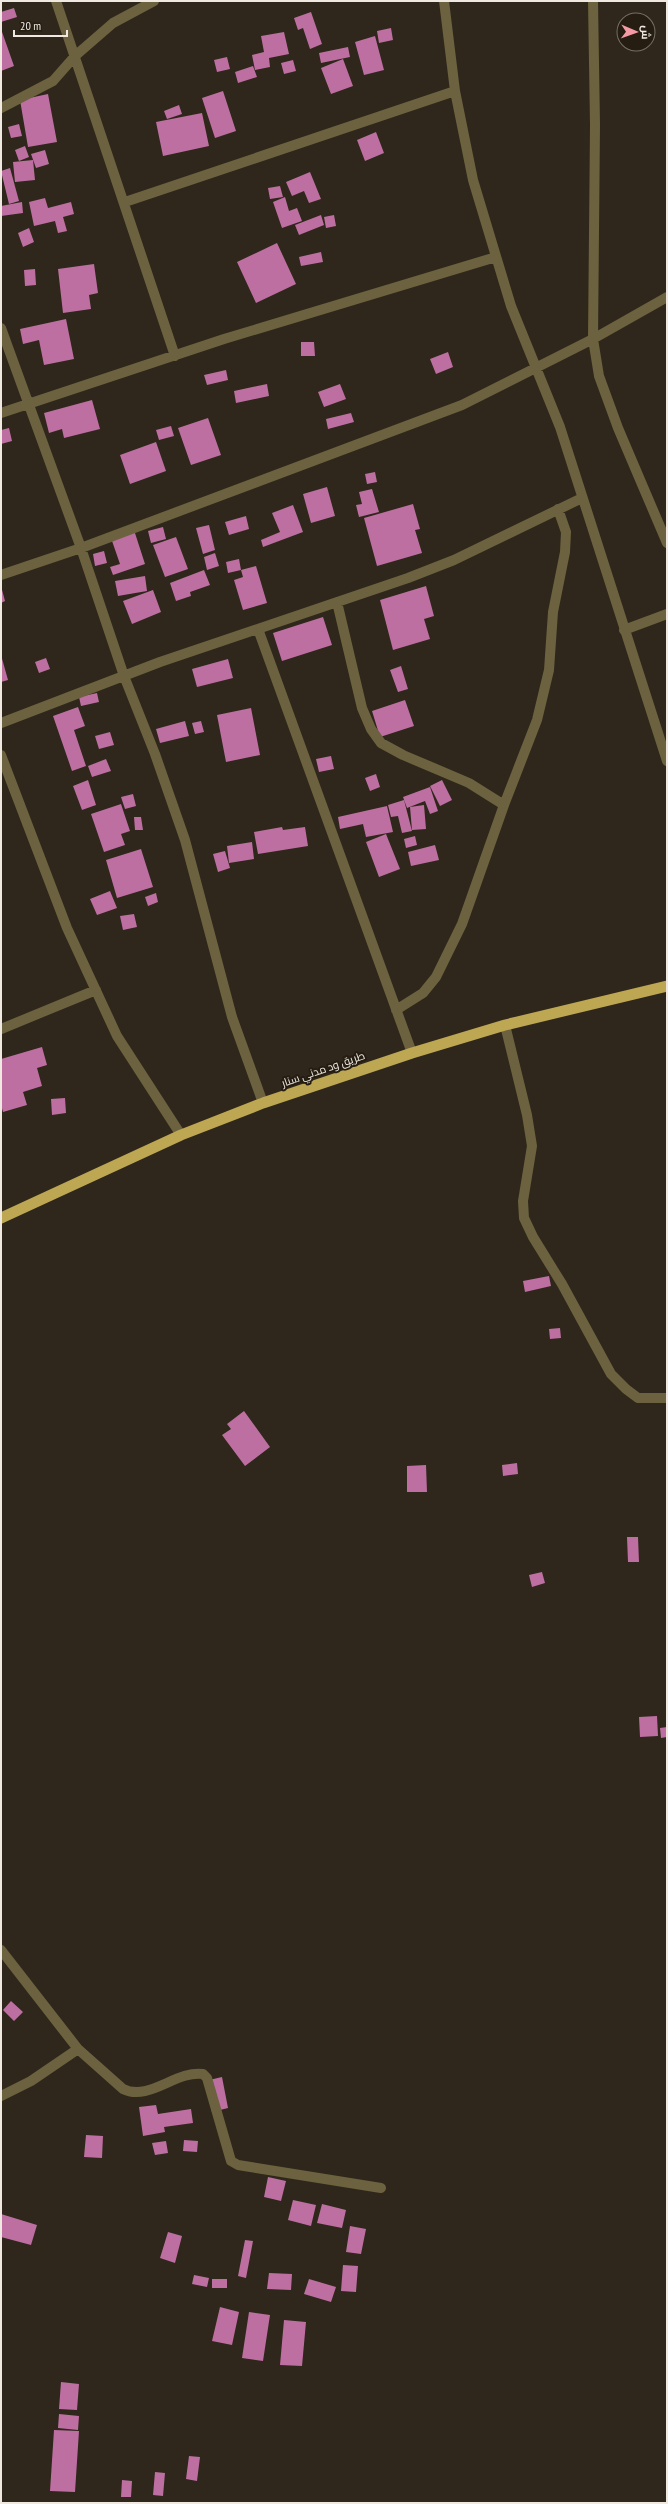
<svg xmlns="http://www.w3.org/2000/svg" width="668" height="2504" viewBox="0 0 668 2504" font-family="'PT Sans Narrow',Cairo,sans-serif">
<rect width="100%" height="100%" fill="#2f271b"/>
<path fill="#bd6fa1" d="M14 8 17 17 1 22V12Z
M311 12 322 44 310 49 303 28 298 30 294 18Z
M391 28 393 40 379 43 377 31Z
M1 29 14 66 1 71Z
M284 32 289 54 269 58 270 67 255 70 252 55 264 52 261 36Z
M375 36 384 70 364 75 355 42Z
M348 47 350 57 321 63 319 53Z
M227 57 230 69 217 72 214 60Z
M343 59 353 86 331 94 321 68Z
M293 60 296 71 284 74 281 63Z
M253 66 257 77 238 83 235 72Z
M223 91 236 131 215 138 202 98Z
M48 94 57 142 28 147 20 100Z
M179 105 182 114 167 119 164 111Z
M202 113 209 146 163 156 156 122Z
M19 124 22 136 11 138 8 127Z
M376 132 384 153 365 161 357 140Z
M25 146 29 157 19 161 15 150Z
M45 150 49 164 36 168 31 154Z
M33 160 35 180 15 182 13 162Z
M10 168 19 201 9 204 1 171Z
M310 172 321 199 309 203 304 191 292 196 286 182Z
M280 186 283 197 270 199 268 188Z
M285 197 289 211 297 208 302 221 282 228 273 202Z
M45 198 48 208 71 202 74 214 63 217 67 231 58 233 55 221 34 226 29 202Z
M22 202 23 213 1 216V206Z
M321 215 324 225 299 235 295 225Z
M334 215 336 226 326 228 324 217Z
M29 228 34 242 23 247 18 233Z
M277 243 296 284 256 303 237 262Z
M321 252 323 262 301 266 299 257Z
M94 264 98 293 89 295 91 309 63 313 58 269Z
M35 269 36 285 25 286 24 270Z
M66 319 74 359 44 365 39 340 23 344 20 329Z
M301 342H314L315 356H301Z
M448 352 453 367 436 374 430 359Z
M226 370 228 380 207 385 204 375Z
M267 384 269 396 236 403 234 391Z
M340 384 346 399 324 407 318 392Z
M92 400 100 429 64 438 62 429 49 433 44 413Z
M351 413 354 422 328 429 326 419Z
M208 418 221 455 191 465 178 428Z
M171 426 174 436 159 440 156 430Z
M9 428 12 441 1 444V430Z
M156 442 166 471 130 484 120 455Z
M375 472 377 482 367 484 365 474Z
M327 487 335 516 311 523 303 494Z
M372 489 379 512 359 517 356 505 362 504 359 492Z
M413 504 420 529 415 530 422 553 377 566 364 518Z
M293 505 303 532 263 547 261 540 280 532 272 513Z
M246 516 249 529 229 535 225 522Z
M209 525 215 550 203 554 196 528Z
M163 527 166 539 151 543 148 531Z
M134 530 145 564 113 575 110 567 120 564 111 538Z
M176 537 188 569 165 577 153 545Z
M104 551 107 563 95 566 93 554Z
M215 553 219 566 207 570 204 557Z
M239 559 241 570 256 566 267 603 243 610 234 580 243 577 241 570 228 573 226 562Z
M204 570 210 585 190 592 191 596 176 601 170 583Z
M145 576 147 591 118 596 115 581Z
M1 586 5 601 1 603Z
M426 586 434 616 424 619 430 639 393 650 380 600Z
M153 590 161 612 132 624 123 601Z
M323 617 332 645 282 661 273 633Z
M1 655 8 680 1 682Z
M46 658 50 669 39 673 35 662Z
M228 659 233 678 197 687 192 669Z
M401 666 408 689 398 692 390 670Z
M97 693 99 702 81 706 79 697Z
M405 700 414 726 380 737 372 711Z
M78 707 85 726 74 730 86 766 72 771 53 716Z
M251 708 260 755 226 762 217 715Z
M185 721 189 736 160 743 156 729Z
M201 721 204 732 195 734 192 723Z
M110 732 114 745 99 749 95 736Z
M331 756 334 769 319 772 316 759Z
M106 759 111 771 92 777 88 766Z
M376 774 380 787 370 791 365 778Z
M88 780 96 805 82 810 73 786Z
M442 780 452 800 440 806 430 786Z
M430 787 438 811 430 814 425 801 407 808 403 797Z
M133 794 136 806 125 809 121 797Z
M404 800 412 831 402 833 398 816 391 817 388 805Z
M121 804 130 831 121 834 125 845 104 852 91 814Z
M424 805 426 829 412 830 410 807Z
M387 806 393 832 366 837 363 824 340 829 338 817Z
M134 817H141L143 830H135Z
M282 827 283 830 305 827 308 846 258 854 254 832Z
M386 834 400 869 379 877 366 842Z
M415 836 417 845 406 848 404 839Z
M252 842 254 859 229 863 227 846Z
M435 845 439 860 411 866 408 852Z
M141 849 153 887 117 898 106 860Z
M225 851 230 868 218 872 213 854Z
M110 891 117 908 97 915 90 899Z
M156 893 158 902 148 906 145 897Z
M134 914 137 927 123 930 120 916Z
M42 1047 47 1065 37 1068 42 1086 23 1092 27 1105 3 1112 1 1105V1059Z
M65 1098 66 1113 52 1115 51 1099Z
M549 1276 551 1286 525 1292 523 1281Z
M560 1328 561 1338 550 1339 549 1329Z
M244 1411 270 1447 245 1466 222 1435 231 1429 227 1424Z
M517 1463 518 1474 503 1476 502 1465Z
M426 1465 427 1492H407V1466Z
M627 1537H638L639 1562H628Z
M542 1572 545 1583 532 1587 529 1575Z
M657 1716 658 1736 640 1737 639 1717Z
M667 1727V1737L661 1738 660 1728Z
M11 2001 23 2012 14 2021 3 2010Z
M222 2077 228 2108 212 2112 205 2081Z
M156 2105 158 2114 191 2109 193 2123 164 2127 165 2132 143 2136 139 2107Z
M86 2135 103 2136 102 2158 84 2157Z
M184 2140 198 2141 197 2152 183 2151Z
M166 2141 168 2153 155 2155 152 2143Z
M268 2177 286 2181 281 2201 264 2197Z
M293 2200 316 2205 311 2226 288 2220Z
M322 2204 346 2210 342 2228 317 2223Z
M1 2214 37 2225 31 2245 1 2237Z
M350 2226 366 2229 361 2254 346 2252Z
M168 2232 182 2236 175 2263 160 2258Z
M245 2240 253 2241 246 2278 238 2276Z
M343 2265 358 2266 356 2292 341 2291Z
M269 2273 292 2274 291 2290 267 2289Z
M194 2275 209 2278 207 2287 192 2284Z
M212 2279H227V2288H212Z
M309 2279 336 2287 331 2302 304 2294Z
M220 2307 239 2312 232 2345 212 2341Z
M249 2312 270 2315 263 2361 242 2358Z
M284 2320 306 2322 302 2366 280 2365Z
M61 2382 79 2384 77 2410 59 2409Z
M59 2414 79 2416 78 2430 58 2428Z
M54 2430 79 2431 75 2492 50 2491Z
M189 2456 200 2457 197 2481 186 2479Z
M155 2472 165 2473 163 2496 153 2495Z
M122 2480 132 2481 131 2497H121Z"/>
<g fill="none" stroke-linecap="round" stroke-linejoin="round">
<path stroke="#6c623f" stroke-width="10" d="M56 1 175 356
M444 1 455 91 473 180 511 306 560 427 667 761
M593 1 595 125 593 339 599 376 618 428 667 543
M1 108 53 81 75 56 113 23 154 1
M125 202 455 91
M1 328 81 548 124 676 155 754 185 840 232 1017 263 1103
M1 413 224 339 496 257
M1 575 81 548 462 405 593 339 667 297
M337 602 362 708 371 729 381 743 403 755 469 783 504 805
M258 629 412 1053
M624 630 667 614
M1 723 160 662 408 578 454 560 582 498
M1 755 67 928 117 1036 181 1135
M396 1010 423 993 436 977 462 924 504 805 537 720 549 670 553 612 565 552 566 532 558 509
M505 1025 527 1115 532 1146 523 1201 524 1218 533 1237 562 1284 611 1374 626 1389 638 1398H667
M1 1029 96 990
M1 1950 78 2049 123 2089C149 2102 176 2070 203 2074L207 2078 231 2161 238 2165 381 2188
M1 2096 31 2081 78 2049"/>
<path stroke="#bea752" stroke-width="11" d="M1 1218 181 1135 263 1103 412 1053 505 1025 667 986"/>
</g>
<g text-anchor="middle" stroke-width="4" stroke-linejoin="round" paint-order="stroke">
<g font-size="11" fill="#efe9e1" stroke="#251d12">
<text transform="translate(323 1069) rotate(-19)" y="4">طريق ود مدني سنار</text>
</g>
</g>
<rect width="668" height="2504" fill="none" stroke="#efe9e1" stroke-width="4"/>
<g transform="translate(636 32) rotate(92)"><circle r="19" fill="#251d12" stroke="#766f65"/>
<path d="M0-3L7 15L0 10L-7 15Z" fill="#f49aa5"/>
<text y="-6" font-size="11" font-weight="bold" text-anchor="middle" fill="#efe9e1">ش</text>
</g>
<path d="M14 30v6h53v-6" fill="none" stroke="#efe9e1" stroke-width="2"/>
<text x="20" y="30" font-size="12" fill="#efe9e1" stroke="#251d12" stroke-width="3" paint-order="stroke">20 m</text>
</svg>
